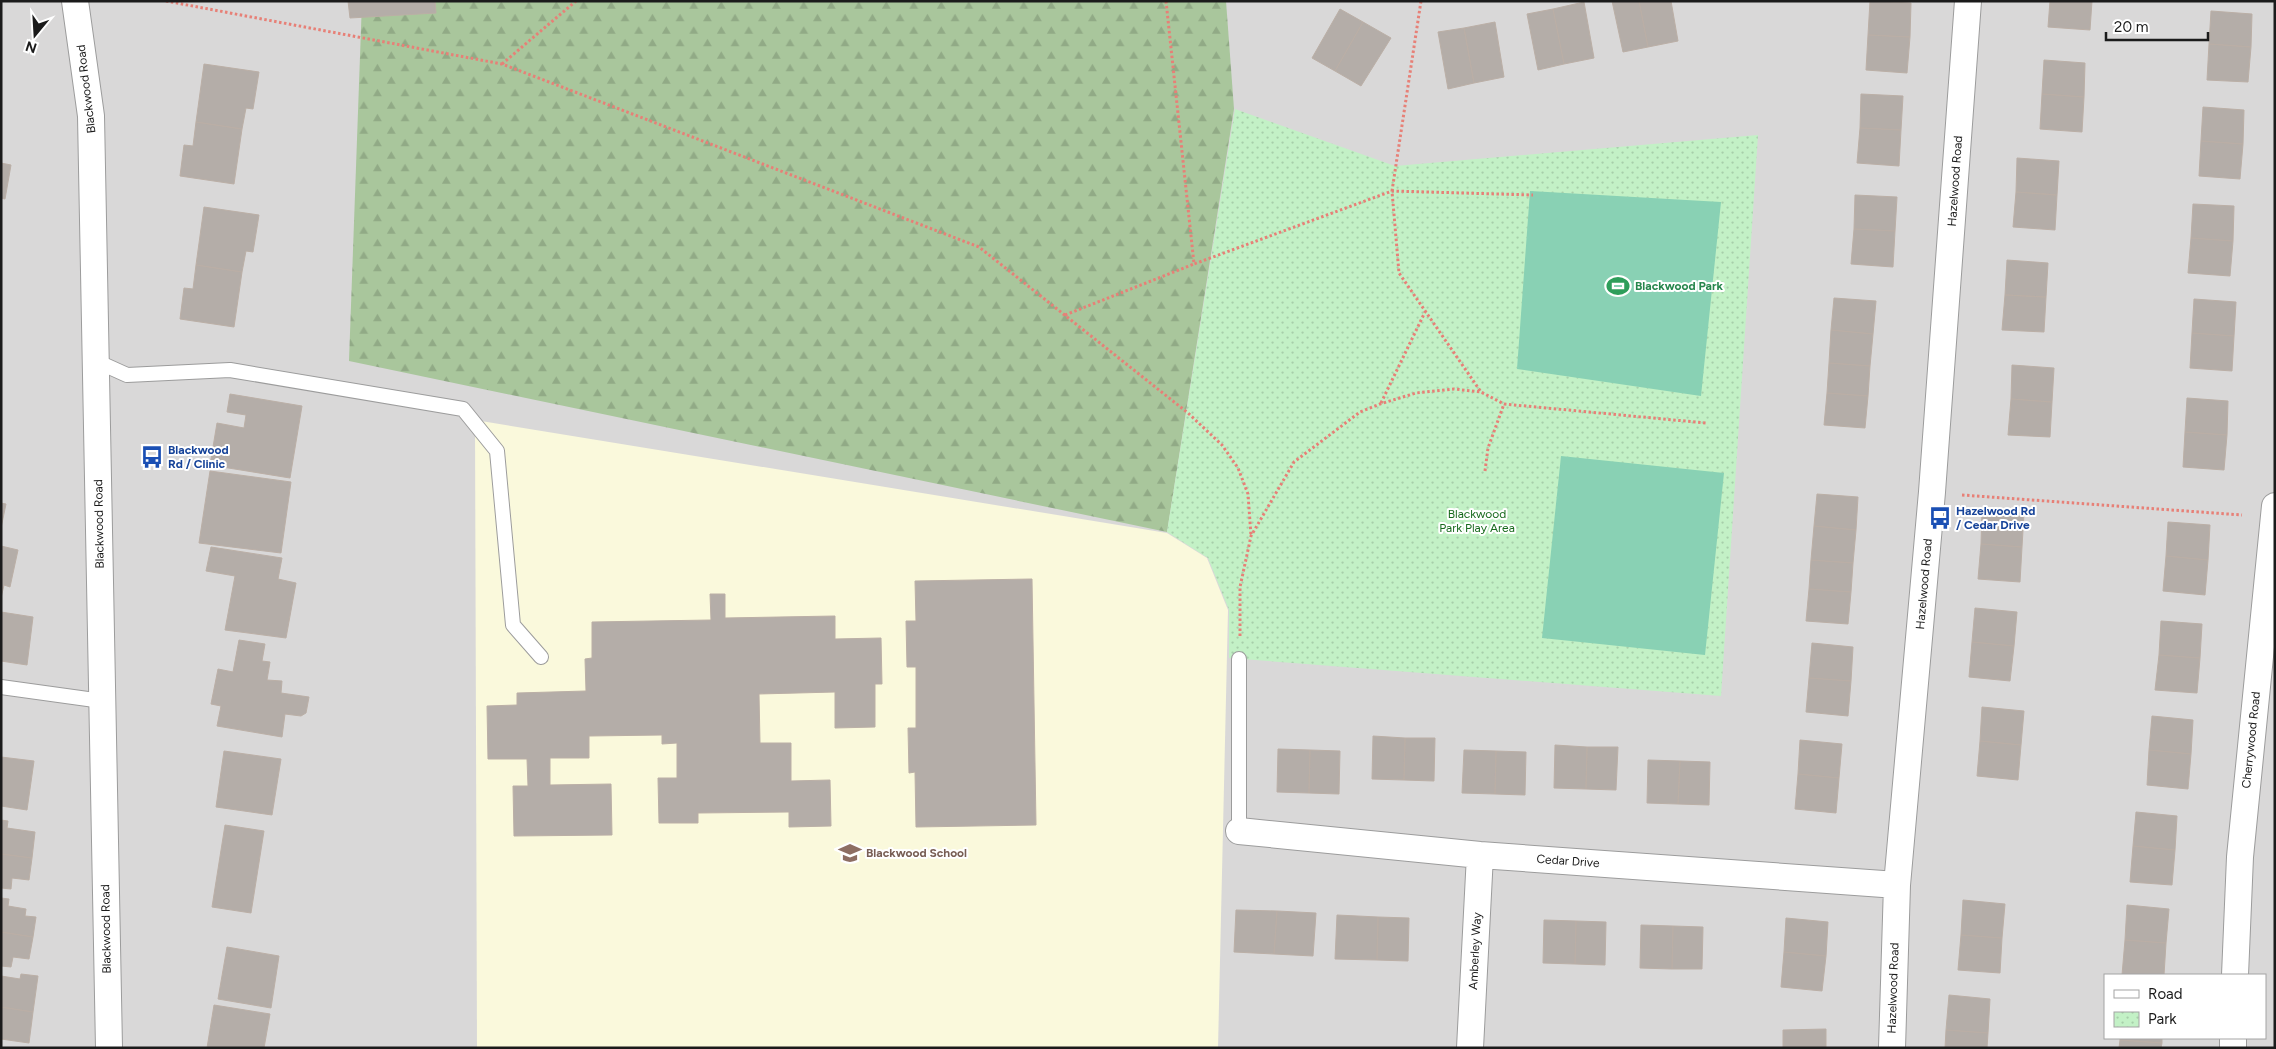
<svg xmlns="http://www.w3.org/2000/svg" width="2276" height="1049" viewBox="0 0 2276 1049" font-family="Figtree,sans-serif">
<defs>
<pattern id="forest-firs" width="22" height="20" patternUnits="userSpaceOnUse" patternTransform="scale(1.25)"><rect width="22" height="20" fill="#a9c69c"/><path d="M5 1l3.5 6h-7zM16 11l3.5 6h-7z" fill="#91aa86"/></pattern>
<pattern id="park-dots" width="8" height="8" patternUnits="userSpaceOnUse" patternTransform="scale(1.25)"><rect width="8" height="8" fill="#c3f1c6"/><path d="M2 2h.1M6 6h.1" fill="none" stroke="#a7ceaa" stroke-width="1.8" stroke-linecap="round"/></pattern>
</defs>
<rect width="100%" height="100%" fill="#ebe8e2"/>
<path fill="#d9d8d8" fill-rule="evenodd" d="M1 1H2275V1048H1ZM2105 975H2265V1038H2105Z"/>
<path fill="#faf9dc" d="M475 420 1167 533 1207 558 1228 610 1218 1048H477Z"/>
<path fill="url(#forest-firs)" d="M362 1H1226L1234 109 1167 532 349 361Z"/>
<path fill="url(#park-dots)" d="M1235 109 1395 166 1758 135 1721 696 1229 658V610L1208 558 1167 532Z"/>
<path fill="#89d1b4" d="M1530 191 1721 202 1701 396 1517 369Z
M1561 456 1724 473 1705 655 1542 638Z"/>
<path fill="#b4ada8" stroke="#bbafa6" d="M348 1H435L436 13 350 18Z
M1612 1H1639L1648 47 1623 52Z
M1639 1H1671L1678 41 1648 47Z
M1870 1 1911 3 1910 37 1868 35Z
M2050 1H2092L2090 30 2048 27Z
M1584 2 1594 58 1564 64 1553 9Z
M1340 9 1363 22 1335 71 1312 58Z
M1553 9 1564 64 1538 70 1527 14Z
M2211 11 2252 14 2251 47 2209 44Z
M1363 22 1391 38 1361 86 1335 71Z
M1495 22 1504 77 1474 83 1464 28Z
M1464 28 1474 83 1448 89 1438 32Z
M1868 35 1910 37 1907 73 1866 70Z
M2209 44 2251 47 2248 82 2207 80Z
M2044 60 2085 63 2084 97 2042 94Z
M204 64 259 72 253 109 246 108 242 129 196 122Z
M1861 94 1903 96 1901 130 1860 128Z
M2042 94 2084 97 2082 132 2040 129Z
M2203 107 2244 110 2243 144 2201 141Z
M196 122 242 129 234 184 180 176 184 145 193 146Z
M1860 128 1901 130 1899 166 1857 163Z
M2201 141 2243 144 2240 179 2199 176Z
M2017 158 2059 161 2057 195 2016 192Z
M1 163 11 165 5 199 1 198Z
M2016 192 2057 195 2055 230 2013 227Z
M1855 195 1897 197 1895 231 1854 229Z
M2193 204 2234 206 2233 241 2191 238Z
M204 207 259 215 253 252 246 251 242 272 196 265Z
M1854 229 1895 231 1893 267 1851 264Z
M2191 238 2233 241 2230 276 2188 273Z
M2007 260 2048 263 2046 297 2005 295Z
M196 265 242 272 234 327 180 319 184 288 193 289Z
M2005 295 2046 297 2044 332 2002 330Z
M1834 298 1876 301 1873 334 1831 330Z
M2194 299 2236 302 2234 336 2192 333Z
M1831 330 1873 334 1870 366 1829 363Z
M2192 333 2234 336 2232 371 2190 368Z
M1829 363 1870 366 1868 396 1827 393Z
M2012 365 2054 368 2052 402 2011 399Z
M1827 393 1868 396 1865 428 1824 425Z
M230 394 302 406 290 478 210 465 217 423 244 428 246 415 227 412Z
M2187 398 2228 401 2227 435 2185 432Z
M2011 399 2052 402 2050 437 2008 435Z
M2185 432 2227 435 2224 470 2183 467Z
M210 471 291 482 281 553 199 543Z
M1817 494 1858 497 1856 530 1814 526Z
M1 503 6 504 1 528Z
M1982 510 2024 513 2022 547 1981 544Z
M2168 522 2210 525 2208 560 2166 556Z
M1814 526 1856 530 1853 563 1811 560Z
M1981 544 2022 547 2020 582 1978 579Z
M1 546 18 550 10 587 4 585 1 598Z
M211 547 282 558 278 579 296 583 286 638 225 630 235 576 206 571Z
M2166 556 2208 560 2205 595 2163 591Z
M1811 560 1853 563 1851 592 1809 589Z
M1032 579 1036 825 916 827 915 772 909 773 908 728H916V667H907L906 621H916L915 581Z
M1809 589 1851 592 1848 624 1806 621Z
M710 594H725V618L835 616V639L881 638 882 684H875V727L835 728V692L759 694 760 743H791V781L830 780 831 826 789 827V812L698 813V823H659L658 778H677V743L662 744V735L589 736V758H550V785L611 784 612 835 514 836 513 786H528L527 759H488L487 706 517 705V693L586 691 585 659 592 658V622L711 620Z
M1975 608 2017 612 2014 646 1972 642Z
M1 612 33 617 27 665 1 661Z
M2161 621 2202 624 2200 658 2159 655Z
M239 640 265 644 262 661 270 662 267 680 282 681 281 693 309 697 306 713 301 716 285 714 282 737 217 726 221 706 211 704 218 669 233 672Z
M1972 642 2014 646 2010 681 1969 677Z
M1812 643 1853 647 1851 681 1809 678Z
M2159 655 2200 658 2197 693 2155 690Z
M1809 678 1851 681 1848 716 1806 712Z
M1982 707 2024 711 2021 745 1980 741Z
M2152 716 2193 720 2191 754 2149 750Z
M1373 736 1405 738 1404 780 1372 779Z
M1405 738H1435L1434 781 1404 780Z
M1800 740 1842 744 1839 778 1798 774Z
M1980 741 2021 745 2018 780 1977 776Z
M1555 745 1587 747 1586 789 1554 788Z
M1587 747H1618L1616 790 1586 789Z
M1278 749 1310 750 1309 793 1277 792Z
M1310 750 1340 751 1339 794 1309 793Z
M1464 750 1496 751 1495 794 1462 793Z
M2149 750 2191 754 2188 789 2147 785Z
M224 751 281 759 272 815 216 807Z
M1496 751 1526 752 1525 795 1495 794Z
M1 757 34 761 27 810 1 806Z
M1648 760 1680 761 1678 804 1647 803Z
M1680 761 1710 762 1709 805 1678 804Z
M1798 774 1839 778 1836 813 1795 809Z
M2136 812 2177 816 2175 850 2133 846Z
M1 820 8 821 7 828 35 832 32 858 1 854Z
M225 825 264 831 251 913 212 907Z
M2133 846 2175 850 2172 885 2130 882Z
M1 854 32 858 29 880 12 878 11 889 1 888Z
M1 898 9 899 8 906 26 909 25 916 36 917 33 937 1 932Z
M1963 900 2005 904 2002 938 1961 935Z
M2127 905 2169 909 2166 943 2125 940Z
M1236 910 1277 911 1274 954 1234 952Z
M1277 911 1316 913 1313 956 1274 954Z
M1337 915 1378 917 1377 960 1335 959Z
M1378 917 1409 918 1408 961 1377 960Z
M1786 918 1828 922 1826 956 1784 952Z
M1544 920 1576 921 1575 964 1543 963Z
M1576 921 1606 922 1605 965 1575 964Z
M1641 925 1673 926 1672 969 1640 968Z
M1673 926 1703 927 1702 969H1672Z
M1 932 33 937 29 959 13 957 11 967 1 966Z
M1961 935 2002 938 2000 973 1958 970Z
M2125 940 2166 943 2164 975H2122Z
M227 947 279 956 271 1008 218 999Z
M1784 952 1826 956 1822 991 1781 987Z
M21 974 38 976 33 1012 1 1007V976L20 979Z
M1949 995 1990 999 1988 1033 1946 1030Z
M214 1005 270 1014 264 1048H207Z
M1 1007 33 1012 29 1043 1 1039Z
M1826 1029V1048H1783V1030Z
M1946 1030 1988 1033 1987 1048H1945Z
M2120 1038H2162V1043L2120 1040Z
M2120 1040 2162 1043 2161 1048H2119Z"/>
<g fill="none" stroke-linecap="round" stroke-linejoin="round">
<defs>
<path id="service" d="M96 361 127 375 230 370 463 409 497 451 513 625 541 657
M1 687 102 701
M1239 831V659"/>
<path id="minor" d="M75 1 91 116 109 1048
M1239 831 1480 855 1897 885
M2235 975 2240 857 2275 506
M1470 1048 1480 855
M1892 1048 1897 885 1932 492 1968 1
M2233 1048V1038"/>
</defs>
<use href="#service" stroke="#9c9c9c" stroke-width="16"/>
<use href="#minor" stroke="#9c9c9c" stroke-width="28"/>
<path stroke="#e78077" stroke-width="3" stroke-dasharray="2.5 2.5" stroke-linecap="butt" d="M166 1 502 64 979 247 1188 413 1222 445 1238 468 1248 494 1251 536
M1166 1 1194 264 1392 191 1533 195
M1421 1 1392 191 1399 273 1481 392
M502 64 576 1
M1065 315 1194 264
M1381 403 1425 312
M1485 471 1488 448 1504 404
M1962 495 2242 515
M1240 636V587L1251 536 1294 462 1360 412 1380 404 1416 393 1454 389 1481 392 1504 404 1706 423"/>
<use href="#service" stroke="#fff" stroke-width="14"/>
<use href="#minor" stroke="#fff" stroke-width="26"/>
</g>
<defs>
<symbol id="stadium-bare" viewBox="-9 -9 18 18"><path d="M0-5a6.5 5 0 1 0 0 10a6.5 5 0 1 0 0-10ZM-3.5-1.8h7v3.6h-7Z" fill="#2e9e5b" stroke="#fff" stroke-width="2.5" paint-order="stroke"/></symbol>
<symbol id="bus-bare" viewBox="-9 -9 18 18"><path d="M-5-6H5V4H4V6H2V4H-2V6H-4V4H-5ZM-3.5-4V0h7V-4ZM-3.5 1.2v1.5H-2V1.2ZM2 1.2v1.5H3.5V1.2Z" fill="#1a4fb4" stroke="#fff" stroke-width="2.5" paint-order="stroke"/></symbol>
<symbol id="school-bare" viewBox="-9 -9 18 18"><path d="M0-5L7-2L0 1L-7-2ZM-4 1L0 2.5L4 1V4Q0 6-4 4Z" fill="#8d6e63" stroke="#fff" stroke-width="2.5" paint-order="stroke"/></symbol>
</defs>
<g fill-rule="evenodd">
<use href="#stadium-bare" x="1602" y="270" width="32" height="32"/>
<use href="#bus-bare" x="136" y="441" width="32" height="32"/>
<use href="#bus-bare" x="1924" y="502" width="32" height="32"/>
<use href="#school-bare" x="834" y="837" width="32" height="32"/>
</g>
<g text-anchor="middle" stroke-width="4" stroke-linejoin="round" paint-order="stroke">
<g font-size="12" fill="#1b1b1b" stroke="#fff">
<text transform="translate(86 89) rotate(-97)" y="4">Blackwood Road</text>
<text transform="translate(1955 181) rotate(-86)" y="4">Hazelwood Road</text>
<text transform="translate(99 524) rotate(-91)" y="4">Blackwood Road</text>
<text transform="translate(1924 584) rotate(-85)" y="4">Hazelwood Road</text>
<text transform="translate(2251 740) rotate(-84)" y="4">Cherrywood Road</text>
<text transform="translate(1568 861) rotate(4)" y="4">Cedar Drive</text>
<text transform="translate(106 929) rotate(-91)" y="4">Blackwood Road</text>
<text transform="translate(1475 951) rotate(-87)" y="4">Amberley Way</text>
<text transform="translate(1893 988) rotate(-88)" y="4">Hazelwood Road</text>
</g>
<g font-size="12" font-weight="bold" fill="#27864d" stroke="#fff" text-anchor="start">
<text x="1635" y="290">Blackwood Park</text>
</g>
<g font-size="12" font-weight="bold" fill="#164399" stroke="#fff" text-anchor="start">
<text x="168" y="454">Blackwood<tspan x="168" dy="14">Rd / Clinic</tspan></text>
<text x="1956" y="515">Hazelwood Rd<tspan x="1956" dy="14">/ Cedar Drive</tspan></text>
</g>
<g font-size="12" fill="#186a1d" stroke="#fff">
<text x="1477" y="518">Blackwood<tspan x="1477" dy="14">Park Play Area</tspan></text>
</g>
<g font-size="12" font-weight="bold" fill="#785e54" stroke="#fff" text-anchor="start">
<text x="866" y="857">Blackwood School</text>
</g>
</g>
<rect width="2276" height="1049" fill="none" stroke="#1b1b1b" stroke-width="5"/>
<rect x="2104" y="974" width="162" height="65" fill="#ffffff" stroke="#a4a4a4"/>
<rect x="2114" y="990" width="25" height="8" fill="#ffffff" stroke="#a4a4a4"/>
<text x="2148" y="999" font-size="15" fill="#1b1b1b">Road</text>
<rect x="2114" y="1012" width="25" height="15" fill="url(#park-dots)" stroke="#a4a4a4"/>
<text x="2148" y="1024" font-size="15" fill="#1b1b1b">Park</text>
<g transform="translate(35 35) rotate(198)" stroke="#ffffff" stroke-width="4" paint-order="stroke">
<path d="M0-4L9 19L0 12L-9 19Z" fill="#1b1b1b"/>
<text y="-8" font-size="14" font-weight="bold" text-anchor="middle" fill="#1b1b1b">N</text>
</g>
<path d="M2106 32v8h102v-8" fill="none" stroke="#1b1b1b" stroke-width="2.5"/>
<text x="2114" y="32" font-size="15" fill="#1b1b1b" stroke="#ffffff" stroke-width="4" paint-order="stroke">20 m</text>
</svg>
